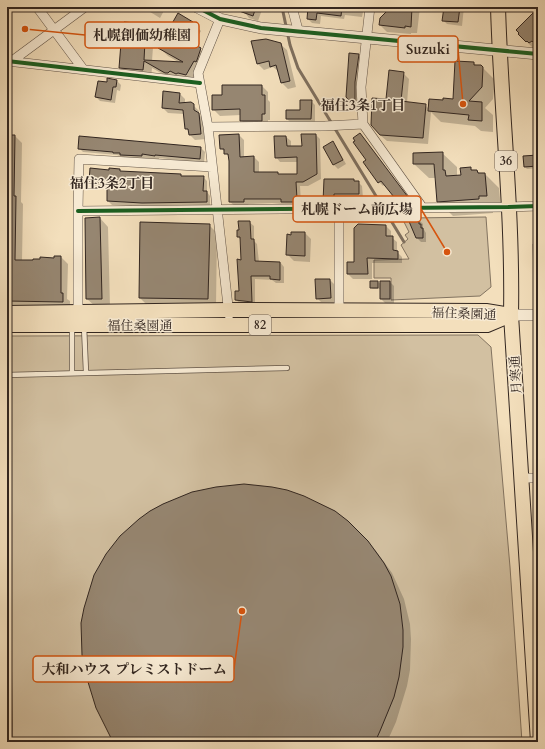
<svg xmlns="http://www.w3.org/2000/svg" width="545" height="749" viewBox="0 0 545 749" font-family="Cardo,'Noto Serif JP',serif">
<rect width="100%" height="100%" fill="#f3dfbc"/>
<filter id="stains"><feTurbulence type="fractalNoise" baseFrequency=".005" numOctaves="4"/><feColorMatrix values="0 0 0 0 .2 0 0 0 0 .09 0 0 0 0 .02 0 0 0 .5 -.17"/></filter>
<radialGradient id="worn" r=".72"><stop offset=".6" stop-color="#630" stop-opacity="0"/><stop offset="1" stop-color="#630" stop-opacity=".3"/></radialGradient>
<path fill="#d2c0a1" stroke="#827360" d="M400 214H406L409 218 486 217 491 287 480 296 391 300V278H374V260L409 259 401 245 408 239 405 235 409 232Z
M478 335 491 347 510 567 522 742H7V336Z"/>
<path fill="#0003" d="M65 7H73L68 10Z
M142 7H166L160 18Z
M226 7H263L258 21 249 18 246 14Z
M309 7H366V12H363L362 17 345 15 344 19 321 16 320 24 312 23 308 19Z
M384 7H420L417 33H411V34L387 32 380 25 387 13Z
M445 7H464L462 26 447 24 443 20Z
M534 7H538V53L519 34 534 13Z
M179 15 193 23 201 31 195 41 198 44 196 46 209 57 204 69 194 83 175 81 152 68 151 78 129 76 120 67 146 25 154 33 152 61 180 63 168 56 160 48Z
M280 44 287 50 296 87 288 89 282 83 279 72 273 67 264 70 258 64Z
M358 55 362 59 359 109 347 96Z
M474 63 477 66H481L495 80 493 99 485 108 493 115V132L481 131 475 126 441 122 431 112 428 144 387 141 380 135 387 100 403 73 409 79 407 103 425 105 429 109 454 101Z
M108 80 117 81 121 85 120 91 117 90 115 103 100 101 96 97 107 83Z
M262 86 268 92V100L270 102V120H268V126L248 127 241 120V115L220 116 213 109Z
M180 94 185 99V103L193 105 199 111V115L204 119 206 139 195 140 190 135V132L186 128 184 114 168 113 163 108Z
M311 101 315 105V122L291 123 287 119 301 111Z
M239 135 244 140V158L254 157 259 162V173H277L280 175H298V162H280L276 157 286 137 291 141V147H303L316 135 320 139 321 179 308 186H300L301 203H299V206H286L283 204 272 203 248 204 249 206H235L230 202V158L221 148Z
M7 136H15L22 143 21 202 23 204 22 261 55 259 61 257 68 264 67 299 70 301V309L10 308 7 305Z
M364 138 411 202 406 206H403L399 201 385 184 383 186 379 182 367 160Z
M332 142 336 146 346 164 338 169 334 165Z
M79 148H201L205 152 204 163 159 158V159L146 158V159L125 158 123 157 117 155 83 152Z
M442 153 457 167V176H462L470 168 473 171H477L481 174H485L499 188 501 210H493V213L453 216 438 201 436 178H429L414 164Z
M538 156V168L527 169 525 167 524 157Z
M119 170 122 172 180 175 182 177H203L207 181V192L210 196V206L146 207 112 205 108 201V187L94 186 90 182 110 171Z
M325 180H354L355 182H358L362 186 363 198H338V205H328L324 201Z
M100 218 108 227 110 307H96L87 299Z
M419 220 423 224V228L426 233V242H421L417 238Z
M249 222 254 226V241L257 244 259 262H280L284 267V283H276L272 280 255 279V305L241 304 236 300 240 292 242 261 241 240 238 237Z
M209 225 217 233 216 307 148 306 140 298Z
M386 226 391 231V237L397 242V252L402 257V263H372V279H353L348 274 355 263Z
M305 233 311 239 310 262 294 261 288 255Z
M538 243V297L535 294 532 244Z
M330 280 334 284V302H321L317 298Z
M371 282H378L381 284 390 282 394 286V303H385L381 299V289H373L371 288Z
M538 335V363L537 362 536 337Z
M348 522 376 551 392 573 404 599 410 624 411 639 410 670 407 686 396 722 387 742H114L82 623 88 595 95 575Z"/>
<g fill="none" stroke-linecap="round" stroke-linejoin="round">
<path stroke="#7e6f5e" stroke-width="3" d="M282 7 290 45 298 68 404 242"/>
</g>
<path fill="#968671" stroke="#322620" d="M231 7H256L253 16 231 8Z
M308 7H342L341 16 317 13 316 20 307 19Z
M382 7H412L411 27 405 26V28L379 25 380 18 386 12Z
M444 7H460L458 22 442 21Z
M538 8V39L534 43 532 41 529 43 527 41 526 42 518 34 519 33 516 30Z
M178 13 193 22 187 33 190 34 187 40 201 48 197 60 196 62 194 61 186 75 178 73 176 74 170 71 168 73H165L144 61 143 70 119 68 122 30H124V22L146 24 144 60 183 62 158 48Z
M266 39 281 43 290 81 281 83 276 65 270 67 269 61 257 64 251 41Z
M349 53 359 54 355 82V107L346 97Z
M455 61 474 62V65H481L483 67 482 87 469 101 482 102V121L468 120 469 115 428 111 429 99 443 100V98L453 99Z
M389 70 404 72 401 101 426 104 423 138 380 135 371 125 372 98 386 99Z
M107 78 117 80 116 87H113L111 100 95 97 98 81 107 82Z
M222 85H262V95H265V114H262V121H240V109L212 110V95H222Z
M163 91 180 93 179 103 191 102 194 104V110L199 113 201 134 189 135 188 129H185L183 110 162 108Z
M300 100H312L311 119H286V110H300Z
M360 133 408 197 402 202H398L381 181 378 183 363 162 366 160 353 142 355 141 353 138Z
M239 134 240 157 254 156V172H278V174H297V157L275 158 274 136H286L287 146H302L301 134H316L317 174 303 182H296L297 199H295V202H281V199H244V202H229V161L228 154H224V149H220L219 135Z
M7 135H15L14 196H16L15 260H33V259H40V257L54 258V256H61V293H63V302L7 301Z
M79 136 201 147 200 159 155 155V156L142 154V156L120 155V153H113V152L78 149Z
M333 141 343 160 333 165 323 147Z
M443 152V170H445L446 176 461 175 460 168 471 167V170H477L478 173H485L487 196H479V199L437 202 434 164H413V153Z
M538 155V166L524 167 523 156Z
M90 168 109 170V168L120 169V171L181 174V176H204L203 191H207V202L142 203 107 201V184L89 182Z
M324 179H354V181H359V194H334V202H323Z
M100 217 102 299H86L85 218Z
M408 219H419V224H421V228H423V238H416Z
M238 221H250L251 239H254L255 261 280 262V280L270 279V276H251L252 302 235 300V291H239L237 259 241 260 240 237H237V230H239Z
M140 222 210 224 208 299 139 298Z
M358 224 386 225V236H393V250L398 251V259L367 258 368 274H347V262H354V228Z
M291 232H305V256L286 255 287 234 291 235Z
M315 279H330L331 298 316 299Z
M370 281H378V288H370Z
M380 281H390V299H380Z
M244 484 272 487 287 490 304 496 335 511 348 521 368 541 384 563 391 576 400 604 403 630V647L399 677 394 697 380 731 375 742H113L96 708 88 682 82 655 81 623 84 608 94 575 106 554 120 536 139 519 150 511 163 504 192 492 216 487Z"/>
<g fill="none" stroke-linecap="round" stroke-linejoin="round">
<defs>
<path id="service" d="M84 326 86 372
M72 373V326
M7 375 287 368
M7 528 10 742"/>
<path id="minor" d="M37 7 83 69
M292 7 298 30
M370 7 361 87 363 124 422 207
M220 19 198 73 208 127 229 315
M7 61 200 83
M12 61 85 7
M208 127 325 126 363 124
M339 208V311
M78 211 508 207 538 206
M78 316V211L79 159 212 167
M521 478H538"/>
<path id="tertiary" d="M197 7 220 19 261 28 538 54
M511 315H538"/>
<path id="primary" d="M7 313 229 310 486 311 511 315
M7 325H487L511 315"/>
<path id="trunk" d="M498 7C501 110 513 213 511 315L538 742"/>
</defs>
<use href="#service" stroke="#625447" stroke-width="6"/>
<use href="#minor" stroke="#625447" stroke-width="10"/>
<use href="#tertiary" stroke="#625447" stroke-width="12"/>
<use href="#primary" stroke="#322620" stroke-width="16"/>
<use href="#trunk" stroke="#322620" stroke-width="16"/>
<use href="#service" stroke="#f7ead3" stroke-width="4.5"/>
<use href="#minor" stroke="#f7ead3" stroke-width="9"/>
<use href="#tertiary" stroke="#f7ead3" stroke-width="11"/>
<use href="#primary" stroke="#f3dfbc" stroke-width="14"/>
<use href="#trunk" stroke="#f3dfbc" stroke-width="14"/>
<defs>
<path id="cycleway" d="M197 7 220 19 261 28 538 54
M7 61 200 83
M78 211 508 207 538 206"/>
</defs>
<use href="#cycleway" stroke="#f7ead3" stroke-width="6"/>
<use href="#cycleway" stroke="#1b5e20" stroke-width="4"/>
</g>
<g text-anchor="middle" stroke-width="3" stroke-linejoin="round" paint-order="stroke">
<g fill="#f7ead3" stroke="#6d6156" stroke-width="1">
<rect x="495" y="151" width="22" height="20" rx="3"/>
<rect x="249" y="315" width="22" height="20" rx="3"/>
</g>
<g font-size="12" font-weight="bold" fill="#322620">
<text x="506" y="165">36</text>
<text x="260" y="329">82</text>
</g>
<g font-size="13" fill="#322620" stroke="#f7ead3">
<text transform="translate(464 313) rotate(2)" y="5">福住桑園通</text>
<text x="140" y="330">福住桑園通</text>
<text transform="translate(515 375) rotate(-94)" y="5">月寒通</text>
</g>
<g font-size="14" font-weight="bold" fill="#322620" stroke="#f7ead3">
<text x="363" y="110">福住3条1丁目</text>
<text x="112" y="188">福住3条2丁目</text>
</g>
</g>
<path fill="none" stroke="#d6540e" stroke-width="1.5" d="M25 29L85 35M463 104L458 49M447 252L421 209M242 611L234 669"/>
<g fill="#d6540e" stroke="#f7ead3" stroke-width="1.5">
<circle cx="25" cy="29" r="4"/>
<circle cx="463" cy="104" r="4"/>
<circle cx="447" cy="252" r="4"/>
<circle cx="242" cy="611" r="4"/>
</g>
<g fill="#f7ead3" stroke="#d6540e" stroke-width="1.5">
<rect x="85" y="22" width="114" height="26" rx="4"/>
<rect x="398" y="36" width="60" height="26" rx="4"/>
<rect x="293" y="196" width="128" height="26" rx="4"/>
<rect x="33" y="656" width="201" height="26" rx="4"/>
</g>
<g font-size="14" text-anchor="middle" font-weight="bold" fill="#322620">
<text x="142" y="40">札幌創価幼稚園</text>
<text x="428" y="54">Suzuki</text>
<text x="357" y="214">札幌ドーム前広場</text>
<text x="134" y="674">大和ハウス プレミストドーム</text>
</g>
<rect width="545" height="749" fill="none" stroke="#f3dfbc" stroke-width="24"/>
<rect x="8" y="8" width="529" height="733" fill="none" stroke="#322620" stroke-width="2"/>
<rect x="12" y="12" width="521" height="725" fill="none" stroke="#322620"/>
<rect width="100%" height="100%" filter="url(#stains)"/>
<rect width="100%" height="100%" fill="url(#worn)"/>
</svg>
